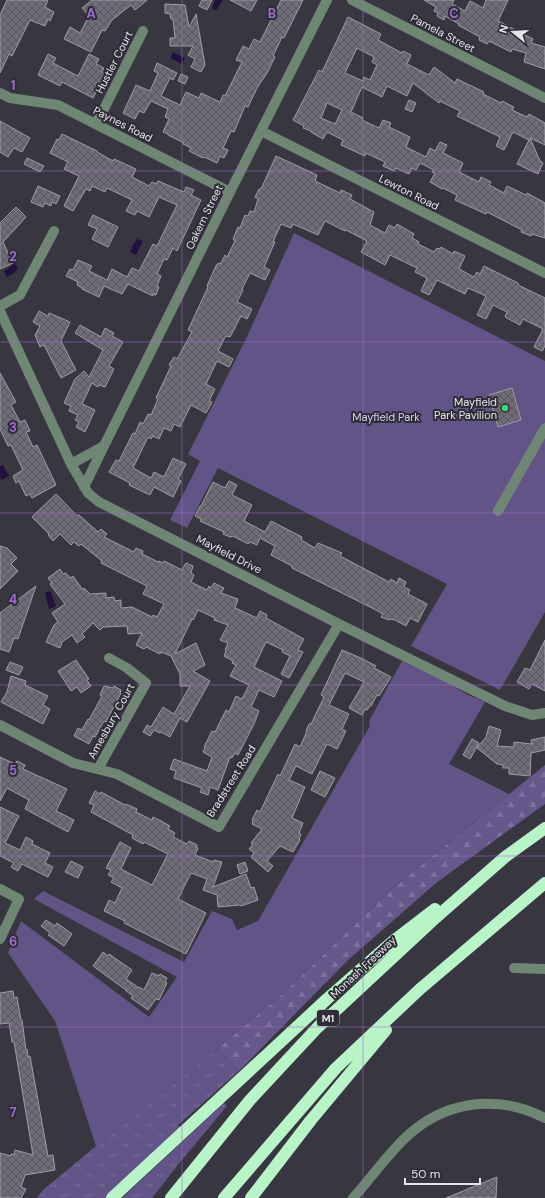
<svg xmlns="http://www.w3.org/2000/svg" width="545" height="1198" viewBox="0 0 545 1198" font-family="'DM Sans',sans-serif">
<defs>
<pattern id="grass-tufts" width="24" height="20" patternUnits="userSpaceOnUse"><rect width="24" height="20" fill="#625487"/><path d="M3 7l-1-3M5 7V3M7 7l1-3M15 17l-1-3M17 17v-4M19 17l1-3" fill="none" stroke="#786c98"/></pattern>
<pattern id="forest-firs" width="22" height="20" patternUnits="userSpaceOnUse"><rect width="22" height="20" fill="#67588c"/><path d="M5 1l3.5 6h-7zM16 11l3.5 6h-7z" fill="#7d709c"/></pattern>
<pattern id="building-cross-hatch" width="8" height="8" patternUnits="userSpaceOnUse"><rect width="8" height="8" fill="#6e6c77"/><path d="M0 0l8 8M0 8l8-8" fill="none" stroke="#5a585e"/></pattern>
</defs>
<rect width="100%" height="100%" fill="#383640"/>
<path fill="url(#grass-tufts)" d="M218 1048 239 1071 178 1125 180 1128 106 1198H37L43 1190 96 1146Z
M224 1103 227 1106 181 1161 152 1198H122Z"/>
<path fill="url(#forest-firs)" d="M545 765V804L436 883 348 960 239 1071 218 1048 281 995 394 887Z"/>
<path fill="#625487" d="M294 233 545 361V612L500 690 411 646 447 584 218 468 187 528 170 520 200 461 188 454 245 341Z
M402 661 446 682 468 695 485 702 449 764 509 794 394 887 281 995 192 1070 96 1146 55 1021 8 953 21 921 149 1017 177 977 34 899 43 891 184 962 212 911 232 919 237 930 258 921 370 726 369 721Z"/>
<path fill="#22113f" d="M215 0H223L216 11 212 8Z
M173 52 185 58 182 64 170 58Z
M137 239 143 241 136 255 130 252 133 245Z
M14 263H15L18 269 14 273 7 277 4 271 10 267Z
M3 465 7 473 9 474V476L2 480 0 477V466Z
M50 591 51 592 56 606 49 609 45 593Z"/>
<path fill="url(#building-cross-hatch)" stroke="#9f9da9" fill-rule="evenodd" d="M7 0H48L45 7 54 12 50 21 48 19 45 26 30 20 12 56 9 54 0 73V15Z
M92 0H147L135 10 131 5 112 20 105 31 102 30 91 52 64 39 70 27 80 33 89 16 82 8Z
M202 0H212L207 10 199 6Z
M230 0H257L251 11Z
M281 0H303L284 38 282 37 273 56 275 57 267 73 257 88 248 107 245 106 234 132 231 131 223 148 228 150 224 158 220 156 217 163 204 157 203 158 189 151 191 148 183 144 184 143 168 135V134L163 132 169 119 165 117 168 109 151 101 144 113 139 111 135 119 123 113 136 85 150 91 158 73 154 71 157 63 177 73 173 80 170 78 161 96 180 105 186 92 199 98 201 93 220 102 223 95 225 96 242 62 236 60 243 46 249 49 254 39 260 42Z
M424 0H454L452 4 465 11 470 1 483 8 486 0H508L498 21 533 39 531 43 545 47V69L524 62 526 53 512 49 511 52 489 41 487 44 479 40 480 37 458 25 459 24 445 16 444 20 437 16 438 13 434 11 436 7Z
M165 4 185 5 189 27 196 14 205 65 201 72 191 67 195 59 188 55 193 46H170V38H175L173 19H171L170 14 165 13Z
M348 17 381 34 378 40 402 53 403 51 411 55 407 64 429 75 434 67 455 83 457 79 484 92 483 94 501 103 502 101 514 107 512 110 527 117 529 114 545 123V145L530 138 540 161 543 163 538 174 517 164 529 140 513 132 504 150 496 146 500 137 457 116 460 111 440 101 439 103 413 83 407 96 387 86 382 97 362 87 351 112 363 118 362 120 379 128 383 120 391 123 389 127 410 137 406 147 426 157 430 148 435 151 440 142 447 145 443 153 463 163 459 172 479 182 481 177 491 182 489 185 504 193 507 186 526 195 527 193 545 203V238L532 234 531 236 521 232 522 230 487 212 486 214 455 200 457 195 443 188 442 189 430 182 435 173 432 172 434 170 420 163 416 170 412 168 409 174 396 168 394 171 383 166 385 162 366 153 365 156 341 145 343 140 327 132 323 139 311 132V131L303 128 304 126 293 120 319 70 322 72ZM357 48 374 57 372 62 377 65 370 80 364 77 363 81 345 73ZM327 103 342 110 335 124 321 118Z
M48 54 56 58 53 63 78 76 89 54 99 59 96 64 104 68 102 72 105 74 93 98 62 82 60 86 38 75Z
M181 74 188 77 185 84 178 81Z
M409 100 416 103 412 112 405 109Z
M0 121 30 138 22 152 14 148 8 157 0 152Z
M62 134 97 151V152L113 161 114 159 136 169 132 177 149 186 152 182 156 184 158 181 184 192 186 187 194 190 191 195 201 200 177 251 173 248 167 260 164 259 157 274 161 276 157 286 159 287 156 295 153 294V296L128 284 122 294 104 286 99 297 82 289V288L77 285 78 282 66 276 70 269 73 270 78 260 92 266 89 271 107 280 112 269 127 277 132 268 139 271 153 244 157 246 177 205 159 197 149 217 137 211 135 215 126 211 132 200 107 188 105 192 92 186 90 191 86 189 73 211 64 206 79 176 64 169 68 162 50 153 57 139 59 140Z
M276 156 317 175 315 181 340 193 341 190 352 195 350 199 374 212 370 225 385 233 389 225 395 228 397 224 414 234 412 238 419 242 418 244 434 252 437 248 440 249 441 247 453 254 454 251 465 256 459 269 474 277 477 272 480 274 484 266 518 283V285L545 298V346L542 351 534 347 543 329 523 319 520 325 505 317 507 312 493 305 486 319 477 315 486 296 468 288 465 294 437 280 429 295 421 291 427 278 415 272 417 268 390 255 385 265 361 252 367 241 346 230 345 231 325 221 318 235 293 224 291 228 281 224 273 242H275L264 267 270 270 265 280 250 273 242 289 243 290 237 302 252 309 247 319 241 316 230 337 226 336 225 337 218 351 233 359 229 367 217 361 206 384 215 389 209 401 212 402 206 413 191 405 180 427 174 424 171 431 164 428 159 439 153 436 151 439 148 437 133 468 151 478 154 472 164 477 173 458 186 464 178 479 181 481 173 497 154 487 150 495 129 485 130 483 109 472 116 460 119 461 133 433 135 434 140 422 143 424 148 414 151 415 158 399 156 398 171 366 169 365 174 357 177 359 192 332 188 330 208 287 207 286 215 268 217 264 221 263 225 255 227 257 235 241 233 239 238 227 240 228 245 215 248 216 250 211 254 212 258 199 255 197 259 189H261Z
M27 158 44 166 40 172 24 164Z
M38 186 60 196 56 204 52 202 51 206 45 203 43 207 31 202Z
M16 207 26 217 3 242 13 263 0 269V223Z
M93 215 118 227 108 247 92 239 97 229 88 225Z
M39 311 48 316 49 313 70 322 61 341 76 370 61 378 44 345 40 347 35 335 40 326 33 322Z
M80 325 101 337 105 328 114 333 112 336 123 342 109 366 114 369 105 387 99 385 98 387 92 383 82 404 95 410 85 432 76 427 79 422 75 420 78 415 69 411 71 406 64 403 75 379 84 371 89 377 103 350 75 333Z
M0 373 16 402 11 405 20 422 25 420 30 431 26 432 33 447 37 445 56 485 32 498 30 494 26 496 19 481 16 483 13 476 23 470 11 445 8 446 0 429Z
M512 388 521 420 498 427 489 395Z
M229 481 237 485 232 495 252 505 244 521 265 532 271 521 302 537 301 540 315 548 318 543 342 553 340 556 389 582 391 579 397 583 399 578 406 582 404 587 410 590 408 594 427 604 418 622 410 618 406 626 395 620 390 619 389 620 381 617 383 614 374 609 292 568V566L271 555 275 546 260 538 257 545 250 542 248 544 233 536 230 537 223 534 224 532 200 521 201 519 195 516 200 506H201L213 482 225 488Z
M56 494 77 516 79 515 98 532 101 529 107 534 104 537 134 552 136 548 143 551 142 554 158 562 159 561 163 563 164 561 182 570 186 563 193 566 191 573 194 575 191 582 207 590 209 586 211 588 214 583 224 588 221 593 238 599 235 608 257 618 260 611 267 615 266 618 304 639 298 650 303 652 289 678 281 674 290 656 282 652 283 650 266 642 254 667 282 681 274 697 259 690 251 707 259 711 254 724 238 755 235 753 232 758 230 757 218 790 210 787 208 795 200 792 202 788 174 778 176 771 170 769 174 759 207 771 212 757 203 752 205 748 204 747 212 731 215 732 226 710 229 712 236 696 242 699 249 685 230 676 236 665 232 663 233 661 224 656 226 651 225 650 228 643 220 640 228 625 214 620 215 618 198 610 193 620 192 619 175 654 196 643 205 665 193 671 210 681 187 722 180 718 170 737 161 732 160 733 154 730 150 736 143 732 147 725 151 727 163 707 174 714 190 686H180V674L171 656 161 652 160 654 146 647 144 649 136 645 142 633 128 634 127 626 103 627 100 630 93 623 82 634 85 637 77 643 72 635 62 642 60 648 46 642 54 625 58 622 52 613 65 604 50 584 52 583 48 578 60 569 63 574 66 573 70 578 73 576 83 590 84 588 90 594 106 593V598L114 597 115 601 121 600V608L132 607 152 617 153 615 157 617 164 604 143 594 147 586 101 563 102 561 81 544 79 546 74 542 71 545 60 534 53 541 48 535 49 534 32 517Z
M0 546 7 548 17 558 11 564 18 571 0 589Z
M36 586 18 639 14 638 9 652 0 649V613Z
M545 640V691L532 684 529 689 517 682 525 668 530 670Z
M342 650 363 659 376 666 374 668 391 677 379 696 377 695 371 706H370L367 710 365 709 362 715 349 708 364 682 345 673 329 705 349 714 342 729 346 731 337 749 327 744 312 774 296 766 289 780 305 787 292 818 303 823 299 833 301 834 299 839 300 840 293 852 280 846 267 861 273 866 268 872 251 857 254 853 249 849 253 844 251 843 262 829 252 824 253 821 252 820 257 810 260 812 278 774 280 776 295 744 300 747 307 731H306L309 724H311L324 697 321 695Z
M76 660 89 679 87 680 91 686 81 693 77 687 71 691 58 671Z
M10 662 23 667 19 675 6 670Z
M11 676 26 681 25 685 48 696 43 705 50 709 43 724 1 702 7 692Z
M104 686 113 688 114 686 121 690 120 693H121L106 722 104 721 95 737 93 736 89 744 74 736 78 728 82 730 88 719 89 720 102 696 100 695Z
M489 726 501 730 497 746 514 747V742L532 744 531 740 545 737V750L531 753 530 776 509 774V768H503V765L497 764 477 748 486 737Z
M472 739 479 743 470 759 463 755Z
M0 757 15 764 17 761 25 765 23 769 67 789 56 811 74 820 68 832 25 809 29 800 7 788 0 801Z
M320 771 335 778 325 797 311 790Z
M95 791 100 794 101 792 125 805 126 804 137 809 136 812 152 820 153 817 161 821 170 826 168 829 175 833 173 837 187 844 189 841 197 845 196 847 198 848 195 855 213 862 214 860 222 862 213 887 246 874 251 888 254 887 258 900 241 906 240 905 218 907 217 895 203 890 207 879 191 873 178 899 206 913 186 954 124 923 125 921 104 911 109 900 115 903 122 888 111 882 114 878 108 875 111 870 106 868 120 842 131 848 121 869 152 885 168 854 144 842 143 844 132 838 133 835 91 812 94 805 89 803Z
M0 807 19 816 5 843 20 850 26 837 33 841 32 844 50 853 45 863 53 867 48 877 22 864 18 871 11 867 14 863 0 856Z
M71 861 83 867 78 878 65 872Z
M245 862 248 871 240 874 237 865Z
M46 920 55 926 57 923 72 934 64 946 48 935 50 933 41 926Z
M103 952 108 956 109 954 132 970 126 979 139 988V987L144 990 152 973 159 976 160 974 167 978 165 982 167 983 159 1000 156 999 148 1010 131 998 133 996 126 991V990L93 966Z
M13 991 14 998 17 997 21 1020H22L26 1050 27 1049 28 1057 30 1056 48 1156 53 1155 55 1170 25 1175 21 1187 26 1189 21 1198H0V1153L11 1156V1154L14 1155 15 1150 33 1155 14 1042H12L9 1023 0 1024V993Z
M497 1177 496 1198H446Z"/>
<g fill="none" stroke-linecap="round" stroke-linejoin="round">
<path stroke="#6f8675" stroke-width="10" d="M352 0 545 98
M0 93 10 98 58 105 230 192
M95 123 101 115 143 31
M261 131 545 273
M0 306 20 295 54 231
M0 311 71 464 88 493 99 502 339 624 505 706 532 715 545 713
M104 446 230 192 327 0
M71 464 104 446 84 487
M498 511 545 428
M0 725 73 763 117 774 219 827 339 624
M98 769 146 683 127 668 109 658
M0 889 19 899 0 939
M514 968 545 969
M353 1198C370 1179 385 1158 403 1140 442 1101 496 1093 545 1118"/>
<path stroke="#b9f4c9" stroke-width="12" d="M112 1198 327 999 392 942 435 909
M171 1198 250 1100 317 1028 432 921 505 857 545 828
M224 1198 336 1068 420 989 545 883
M251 1198 311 1120 386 1030"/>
</g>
<path fill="none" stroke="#a06cce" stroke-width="1" stroke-opacity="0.55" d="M182 0V1198M363 0V1198M0 171H545M0 342H545M0 513H545M0 685H545M0 856H545M0 1027H545"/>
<circle fill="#3ed77d" stroke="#2e2c36" stroke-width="1.5" cx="505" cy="408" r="4"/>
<g text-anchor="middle" stroke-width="4" stroke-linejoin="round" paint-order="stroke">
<rect fill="#2e2c36" stroke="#aeadb4" stroke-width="1" x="317" y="1010" width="22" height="16" rx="3"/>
<g font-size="10" font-weight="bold" fill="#e5e4ea">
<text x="328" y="1022">M1</text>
</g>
<g font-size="11" fill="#e5e4ea" stroke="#2e2c36">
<text transform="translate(443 33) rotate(27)" y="4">Pamela Street</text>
<text transform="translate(114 62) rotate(-63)" y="4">Hustler Court</text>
<text transform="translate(123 124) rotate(27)" y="4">Paynes Road</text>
<text transform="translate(409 192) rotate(27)" y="4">Lewton Road</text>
<text transform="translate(204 217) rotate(-64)" y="4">Oakern Street</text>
<text transform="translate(229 554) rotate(27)" y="4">Mayfield Drive</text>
<text transform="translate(111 721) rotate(-61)" y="4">Amesbury Court</text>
<text transform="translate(231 781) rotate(-58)" y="4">Bradstreet Road</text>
<text transform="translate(363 967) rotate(-43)" y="4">Monash Freeway</text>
</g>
<g font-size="11" fill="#e5e4ea" stroke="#2e2c36" text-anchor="end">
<text x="497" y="406">Mayfield<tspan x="497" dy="13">Park Pavilion</tspan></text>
</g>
<g font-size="11" fill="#dad2f3" stroke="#2e2c36">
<text x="386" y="421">Mayfield Park</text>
</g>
</g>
<g font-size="13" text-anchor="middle" font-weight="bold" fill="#a06cce" stroke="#2e2c36" stroke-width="4" stroke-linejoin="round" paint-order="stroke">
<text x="91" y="18">A</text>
<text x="272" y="18">B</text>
<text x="454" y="18">C</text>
<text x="13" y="90">1</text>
<text x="13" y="261">2</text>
<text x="13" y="432">3</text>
<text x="13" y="604">4</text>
<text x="13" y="775">5</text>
<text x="13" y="946">6</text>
<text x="13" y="1117">7</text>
</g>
<g transform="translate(513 32) rotate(288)" stroke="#2e2c36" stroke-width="3" paint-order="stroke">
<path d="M0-3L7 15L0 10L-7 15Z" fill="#e5e4ea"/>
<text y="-6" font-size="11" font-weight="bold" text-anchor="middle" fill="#e5e4ea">N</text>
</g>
<path d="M405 1178v6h75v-6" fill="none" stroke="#e5e4ea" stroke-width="2"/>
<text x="411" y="1178" font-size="12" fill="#e5e4ea" stroke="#2e2c36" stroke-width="3" paint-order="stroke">50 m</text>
</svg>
